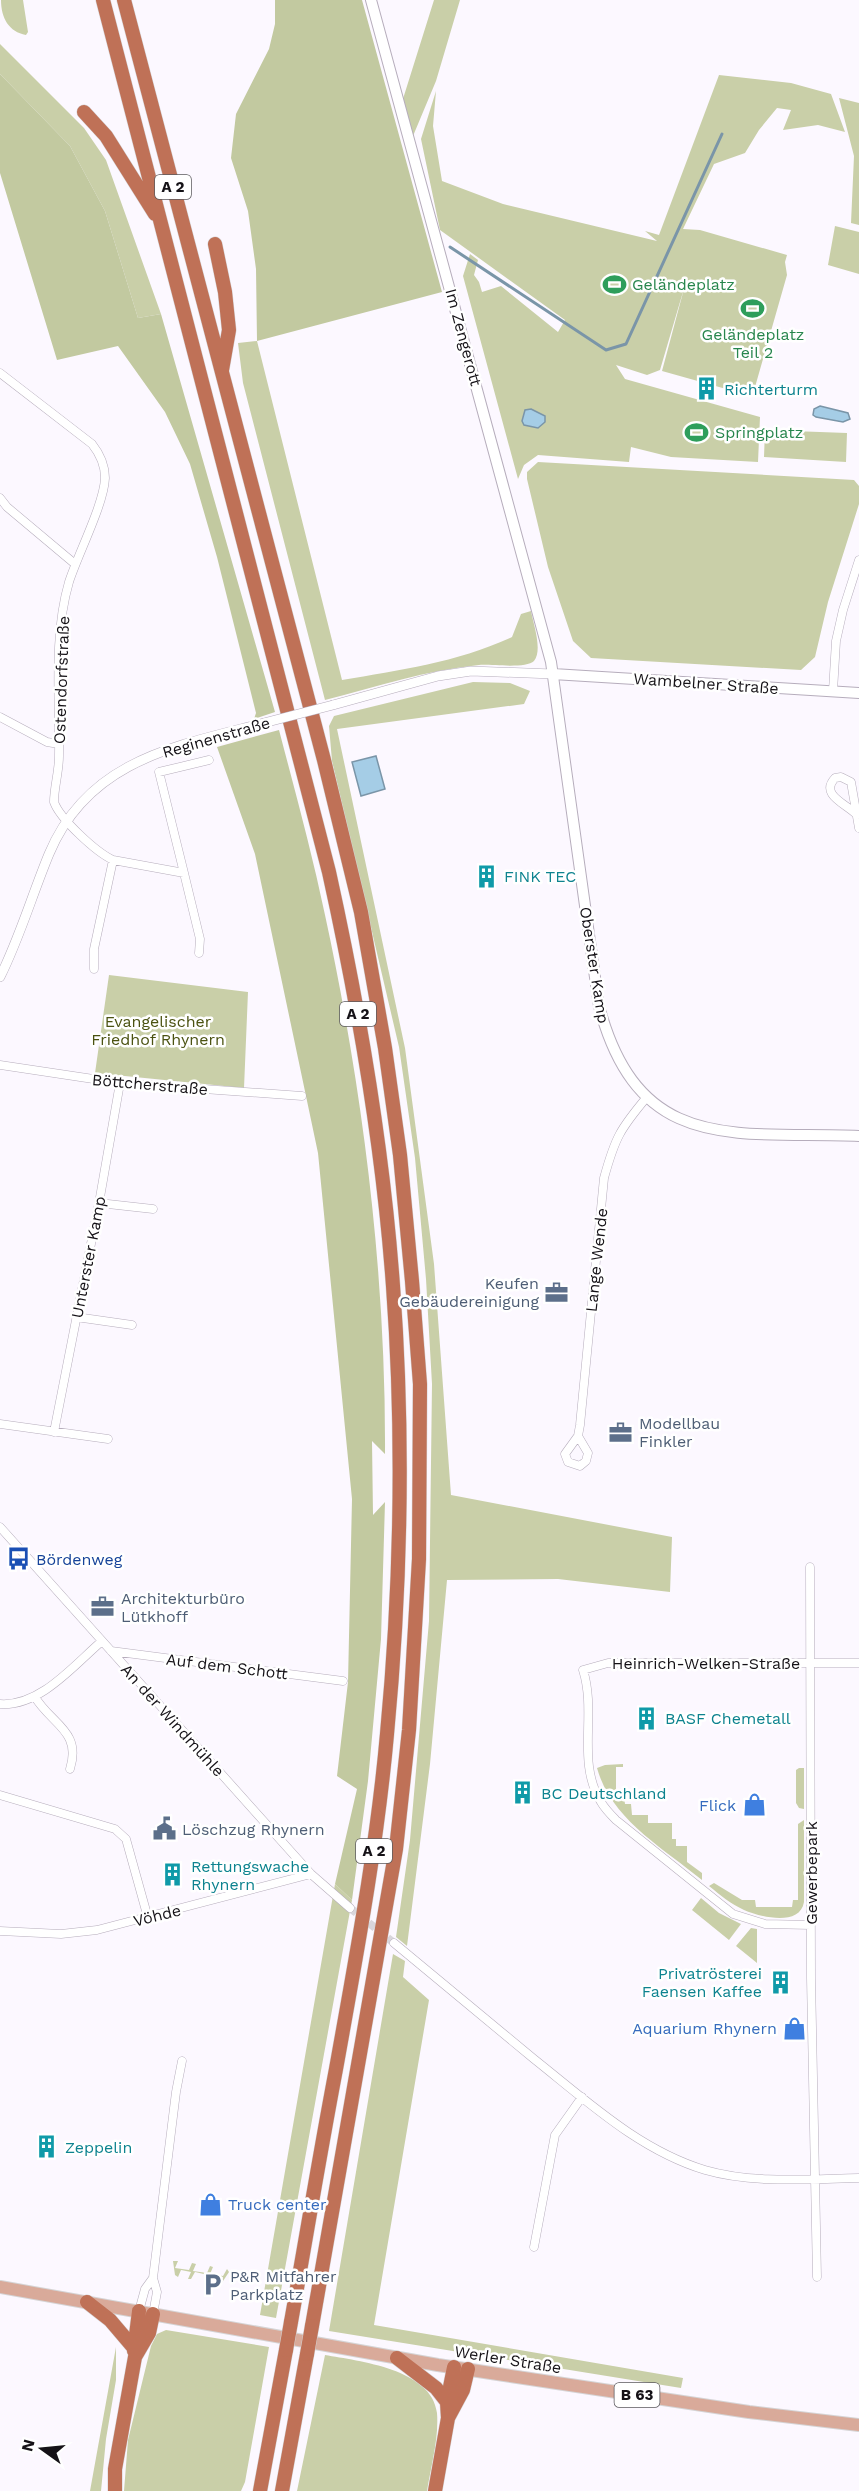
<svg xmlns="http://www.w3.org/2000/svg" width="859" height="2491" viewBox="0 0 859 2491" font-family="'Work Sans',sans-serif">
<rect width="100%" height="100%" fill="#fcf8ff"/>
<path fill="#c9cfa8" d="M1 0H23L28 32 26 35C9 32 1 18 1 0Z
M434 0H460L436 81 413 136 402 102Z
M0 44 84 128 106 160 161 314 138 318 105 211 70 146 0 74Z
M719 75 791 83 831 94 845 132 818 125 783 130 791 110 777 108 759 130 745 153 714 164 683 229 700 230 787 255 785 262 787 275 753 394H744L662 371 685 285 660 370 647 375 616 365 625 379 760 417 758 462 671 457 631 447 629 462 538 455 524 465 518 479 463 276 470 254 478 260 474 275 479 282 482 292 501 286 558 332 565 320 440 230 421 139 436 91 433 126 442 181 503 204 657 241 645 231 659 235Z
M839 98 859 103V225L851 223 854 156Z
M835 226 859 232V274L828 265Z
M257 341 342 680C400 670 458 662 512 637L521 614 531 611C533 623 543 650 534 661 526 669 491 664 479 665 427 670 376 687 325 700L243 383 238 343Z
M765 430 847 433 846 462 764 457Z
M538 462 854 480 859 486V504L828 602 815 657 801 670 591 658 573 641 548 567 527 479V472Z
M473 682 510 683 530 691 524 704 337 729 405 1048 434 1264 451 1495 672 1537 670 1592 558 1579 447 1580 430 1764 407 1946 396 1937 410 1840 429 1621 432 1384 426 1279 415 1158 399 1047 332 761 329 726 334 716Z
M109 975 248 992 244 1088 95 1073Z
M623 1764V1767H616V1797H624L625 1804H631L632 1815H648V1823H672V1839H676V1846H687V1862L702 1873V1880C663 1848 611 1819 597 1768L605 1765Z
M799 1768H804V1809L799 1808 796 1803V1770Z
M804 1820V1902C800 1927 760 1917 744 1910 731 1904 720 1895 709 1886L714 1883 742 1900H755L756 1907H792L793 1900H798V1824Z
M335 1884 352 1900 276 2318 260 2315Z
M701 1898 719 1913 741 1924 729 1940 692 1910Z
M751 1928 757 1929V1963L736 1946Z
M393 1954 405 1961 403 1977 429 2000 374 2325 683 2378 681 2388 329 2331Z
M173 2261H178L175 2268 189 2270 192 2263 196 2264 193 2271 207 2273 210 2266 213 2267 210 2274 223 2276 227 2269 229 2272 221 2284 223 2277 212 2275 209 2282 205 2281 208 2275 195 2272 191 2279H188L191 2272 181 2270 178 2277 175 2275Z
M166 2330 269 2347 245 2482 241 2491H124L128 2440 151 2346 157 2334Z
M116 2347V2380L106 2439 101 2491H90Z
M325 2355C359 2361 432 2369 437 2413 439 2438 431 2466 427 2491H297Z"/>
<path fill="#c2c9a0" d="M275 0H362L442 292 257 341 256 269 248 211 231 158 236 114 269 49 275 24Z
M0 74 70 146 105 211 138 318 161 314 275 712 254 719 256 713 217 557 190 464 165 412 118 346 57 360 0 173Z
M279 730C295 791 312 853 325 915 363 1091 386 1274 385 1454L372 1441 373 1515 385 1502 381 1639 368 1781 352 1900 335 1884 357 1789 337 1776 348 1682 352 1499 318 1153 255 854 217 747Z"/>
<path fill="#a5cde6" stroke="#7a95a8" stroke-width="1.5" d="M820 406 848 413 850 419 843 422 816 417 813 415 814 409Z
M531 409 545 416V422L538 428 524 425 522 421 525 410Z
M376 756 385 789 361 796 352 762Z"/>
<g fill="none" stroke-linecap="round" stroke-linejoin="round">
<path stroke="#7a95a8" stroke-width="3" d="M450 247 606 350 626 344 722 134"/>
<path stroke="#d9d6dc" stroke-width="8" stroke-dasharray="8 4" stroke-linecap="butt" d="M350 1908 394 1943"/>
<defs>
<path id="minor" d="M0 373 92 444C100 454 105 465 105 478 104 504 78 554 69 582 53 636 60 701 59 756 59 772 54 787 54 802 60 819 96 852 113 860L184 873 200 939 199 953
M0 498 7 507 75 564
M833 691 836 641 843 610 859 560
M0 717 47 742 59 744
M857 815C847 804 819 795 835 778L841 777 851 782 859 828
M184 873 159 772 209 760
M94 969V949L113 860
M0 1065 120 1083 302 1096
M99 1203 153 1209
M76 1317 132 1325
M0 1424 108 1439
M54 1432 99 1203 120 1083
M578 1436 588 1453 586 1461 580 1466 568 1462 565 1454 578 1436 580 1425 604 1178C615 1138 620 1129 647 1097
M0 1527 311 1874 350 1908
M810 1567 811 1978 817 2277
M111 1651 343 1681
M35 1697C51 1724 82 1731 70 1769
M0 1704C40 1707 74 1665 102 1641
M0 1795 115 1829 126 1839 148 1918
M811 1925 765 1924 733 1914 616 1820C611 1815 605 1809 601 1802 576 1762 597 1714 583 1670L608 1663H859
M0 1931 61 1934 97 1930 311 1874
M394 1943C441 1982 487 2020 534 2059 587 2101 639 2150 705 2170 753 2184 809 2179 859 2178
M534 2247 555 2135 582 2097
M139 2311 145 2289 153 2278
M153 2314 157 2292 153 2278 176 2092 182 2061"/>
<path id="tertiary" d="M333 705 438 676 471 671 553 674
M0 977C20 937 32 895 49 854 87 763 170 747 256 725"/>
<path id="secondary" d="M371 0 551 662 599 1006C639 1156 736 1131 859 1136
M553 674 859 693"/>
<path id="primary" d="M0 2287 438 2365 749 2412 859 2425"/>
<path id="motorway" d="M103 0 329 872C359 1008 383 1147 393 1286 404 1435 401 1586 387 1734 377 1847 356 1957 336 2069 320 2153 306 2238 291 2322
M124 0 324 760 361 912 385 1048 400 1155 412 1281 420 1384 419 1559 409 1730 396 1849 312 2326
M84 112 106 136 155 214
M215 244 225 292 229 330 222 370
M87 2302 110 2320 133 2347
M134 2351 139 2311
M397 2358 436 2388 447 2402
M448 2418 463 2390 468 2369
M115 2491V2469L135 2357 149 2333 153 2314
M260 2491 286 2350
M282 2491 307 2354
M435 2491 448 2418 447 2402 454 2367"/>
</defs>
<use href="#minor" stroke="#b6adbc" stroke-width="9"/>
<use href="#tertiary" stroke="#b6adbc" stroke-width="10"/>
<use href="#secondary" stroke="#b6adbc" stroke-width="12"/>
<use href="#primary" stroke="#d5d4d5" stroke-width="14"/>
<use href="#motorway" stroke="#d5d4d5" stroke-width="15"/>
<use href="#minor" stroke="#fff" stroke-width="8"/>
<use href="#tertiary" stroke="#fff" stroke-width="9"/>
<use href="#secondary" stroke="#fff" stroke-width="10"/>
<use href="#primary" stroke="#d9aa9a" stroke-width="12"/>
<use href="#motorway" stroke="#bf7157" stroke-width="14"/>
<defs>
<path id="tertiary-bridge" d="M256 725 333 705"/>
<path id="motorway-bridge" d="M286 2350 291 2322
M307 2354 312 2326"/>
</defs>
<use href="#tertiary-bridge" stroke="#b6adbc" stroke-width="10" stroke-linecap="butt"/>
<use href="#motorway-bridge" stroke="#d5d4d5" stroke-width="15" stroke-linecap="butt"/>
<use href="#tertiary-bridge" stroke="#fff" stroke-width="9"/>
<use href="#motorway-bridge" stroke="#bf7157" stroke-width="14"/>
</g>
<defs>
<symbol id="stadium-bare" viewBox="-9 -9 18 18"><path d="M0-5a6.5 5 0 1 0 0 10a6.5 5 0 1 0 0-10ZM-3.5-1.8h7v3.6h-7Z" fill="#2e9e5b" stroke="#fff" stroke-width="2.5" paint-order="stroke"/></symbol>
<symbol id="building-bare" viewBox="-9 -9 18 18"><path d="M-4-6H4V6H1V3H-1V6H-4ZM-2.5-4.3h1.7v1.8h-1.7ZM.8-4.3h1.7v1.8H.8ZM-2.5-1h1.7V.8h-1.7ZM.8-1h1.7V.8H.8Z" fill="#0f9aa8" stroke="#fff" stroke-width="2.5" paint-order="stroke"/></symbol>
<symbol id="office-bare" viewBox="-9 -9 18 18"><path d="M-6-3h4V-5.5h4V-3h4V5H-6ZM-1-4.5V-3h2v-1.5ZM-6 0V1H6V0Z" fill="#5c6f8a" stroke="#fff" stroke-width="2.5" paint-order="stroke"/></symbol>
<symbol id="bus-bare" viewBox="-9 -9 18 18"><path d="M-5-6H5V4H4V6H2V4H-2V6H-4V4H-5ZM-3.5-4V0h7V-4ZM-3.5 1.2v1.5H-2V1.2ZM2 1.2v1.5H3.5V1.2Z" fill="#1a4fb4" stroke="#fff" stroke-width="2.5" paint-order="stroke"/></symbol>
<symbol id="shop-bare" viewBox="-9 -9 18 18"><path d="M-5-2.5h2.3a2.7 3.5 0 0 1 5.4 0H5L5.5 6h-11ZM-1.5-2.5h3a1.5 2.3 0 0 0-3 0Z" fill="#3f7fe0" stroke="#fff" stroke-width="2.5" paint-order="stroke"/></symbol>
<symbol id="civic-bare" viewBox="-9 -9 18 18"><path d="M-.6-6.5H3V-4.5H.6V-3L4-1V1h2V6H-6V1h2V-1L-.6-3ZM-1.2 2.5V6h2.4V2.5Z" fill="#5c6f8a" stroke="#fff" stroke-width="2.5" paint-order="stroke"/></symbol>
<symbol id="parking-bare" viewBox="-9 -9 18 18"><path d="M-3.5-5.5H1a3.5 3.5 0 0 1 0 7H-1V5.5H-3.5ZM-1-3.4V-.6H.8a1.4 1.4 0 0 0 0-2.8Z" fill="#5c6f8a" stroke="#fff" stroke-width="2.5" paint-order="stroke"/></symbol>
</defs>
<g fill-rule="evenodd">
<use href="#stadium-bare" x="598" y="268" width="33" height="33"/>
<use href="#stadium-bare" x="736" y="292" width="33" height="33"/>
<use href="#building-bare" x="690" y="372" width="33" height="33"/>
<use href="#stadium-bare" x="680" y="416" width="33" height="33"/>
<use href="#building-bare" x="470" y="860" width="33" height="33"/>
<use href="#office-bare" x="540" y="1276" width="33" height="33"/>
<use href="#office-bare" x="604" y="1416" width="33" height="33"/>
<use href="#bus-bare" x="2" y="1542" width="33" height="33"/>
<use href="#office-bare" x="86" y="1590" width="33" height="33"/>
<use href="#building-bare" x="630" y="1702" width="33" height="33"/>
<use href="#building-bare" x="506" y="1776" width="33" height="33"/>
<use href="#shop-bare" x="738" y="1788" width="33" height="33"/>
<use href="#civic-bare" x="148" y="1812" width="33" height="33"/>
<use href="#building-bare" x="156" y="1858" width="33" height="33"/>
<use href="#building-bare" x="764" y="1966" width="33" height="33"/>
<use href="#shop-bare" x="778" y="2012" width="33" height="33"/>
<use href="#building-bare" x="30" y="2130" width="33" height="33"/>
<use href="#shop-bare" x="194" y="2188" width="33" height="33"/>
<use href="#parking-bare" x="196" y="2268" width="33" height="33"/>
</g>
<g text-anchor="middle" stroke-width="5" stroke-linejoin="round" paint-order="stroke">
<g fill="#fff" stroke="#5b595d" stroke-width="1.5">
<rect x="155" y="175" width="36" height="24" rx="4.5"/>
<rect x="340" y="1002" width="36" height="24" rx="4.5"/>
<rect x="356" y="1839" width="36" height="24" rx="4.5"/>
<rect x="614.5" y="2383" width="45" height="24" rx="4.5"/>
</g>
<g font-size="15" font-weight="bold" fill="#151217">
<text x="173" y="192">A 2</text>
<text x="358" y="1019">A 2</text>
<text x="374" y="1856">A 2</text>
<text x="637" y="2400">B 63</text>
</g>
<g font-size="16" fill="#27864d" stroke="#fff" text-anchor="start">
<text x="632" y="290">Geländeplatz</text>
<text x="753" y="340" text-anchor="middle">Geländeplatz<tspan x="753" dy="18">Teil 2</tspan></text>
<text x="715" y="438">Springplatz</text>
</g>
<g font-size="16" fill="#151217" stroke="#fff">
<text transform="translate(464 337) rotate(75)" y="6">Im Zengerott</text>
<text transform="translate(61 680) rotate(-88)" y="6">Ostendorfstraße</text>
<text transform="translate(706 683) rotate(4)" y="6">Wambelner Straße</text>
<text transform="translate(216 737) rotate(-16)" y="6">Reginenstraße</text>
<text transform="translate(595 965) rotate(81)" y="6">Oberster Kamp</text>
<text transform="translate(150 1084) rotate(5)" y="6">Böttcherstraße</text>
<text transform="translate(88 1257) rotate(-79)" y="6">Unterster Kamp</text>
<text transform="translate(596 1260) rotate(-84)" y="6">Lange Wende</text>
<text x="706" y="1669">Heinrich-Welken-Straße</text>
<text transform="translate(227 1666) rotate(7)" y="6">Auf dem Schott</text>
<text transform="translate(173 1720) rotate(48)" y="6">An der Windmühle</text>
<text transform="translate(811 1873) rotate(-90)" y="6">Gewerbepark</text>
<text transform="translate(157 1915) rotate(-14)" y="6">Vöhde</text>
<text transform="translate(508 2359) rotate(9)" y="6">Werler Straße</text>
</g>
<g font-size="16" fill="#0d838f" stroke="#fff" text-anchor="start">
<text x="724" y="395">Richterturm</text>
<text x="504" y="882">FINK TEC</text>
<text x="665" y="1724">BASF Chemetall</text>
<text x="541" y="1799">BC Deutschland</text>
<text x="191" y="1872">Rettungswache<tspan x="191" dy="18">Rhynern</tspan></text>
<text x="762" y="1979" text-anchor="end">Privatrösterei<tspan x="762" dy="18">Faensen Kaffee</tspan></text>
<text x="65" y="2153">Zeppelin</text>
</g>
<g font-size="16" fill="#4b5211" stroke="#fff">
<text x="158" y="1027">Evangelischer<tspan x="158" dy="18">Friedhof Rhynern</tspan></text>
</g>
<g font-size="16" fill="#4e5e75" stroke="#fff" text-anchor="start">
<text x="539" y="1289" text-anchor="end">Keufen<tspan x="539" dy="18">Gebäudereinigung</tspan></text>
<text x="639" y="1429">Modellbau<tspan x="639" dy="18">Finkler</tspan></text>
<text x="121" y="1604">Architekturbüro<tspan x="121" dy="18">Lütkhoff</tspan></text>
<text x="182" y="1835">Löschzug Rhynern</text>
<text x="230" y="2282">P&amp;R Mitfahrer<tspan x="230" dy="18">Parkplatz</tspan></text>
</g>
<g font-size="16" fill="#164399" stroke="#fff" text-anchor="start">
<text x="36" y="1565">Bördenweg</text>
</g>
<g font-size="16" fill="#366cbe" stroke="#fff" text-anchor="end">
<text x="736" y="1811">Flick</text>
<text x="777" y="2034">Aquarium Rhynern</text>
<text x="228" y="2210" text-anchor="start">Truck center</text>
</g>
</g>
<g transform="translate(42 2449) rotate(285)" stroke="#ffffff" stroke-width="4.5" paint-order="stroke">
<path d="M0-4.5L10 22L0 15L-10 22Z" fill="#151217"/>
<text y="-9" font-size="16" font-weight="bold" text-anchor="middle" fill="#151217">N</text>
</g>
</svg>
